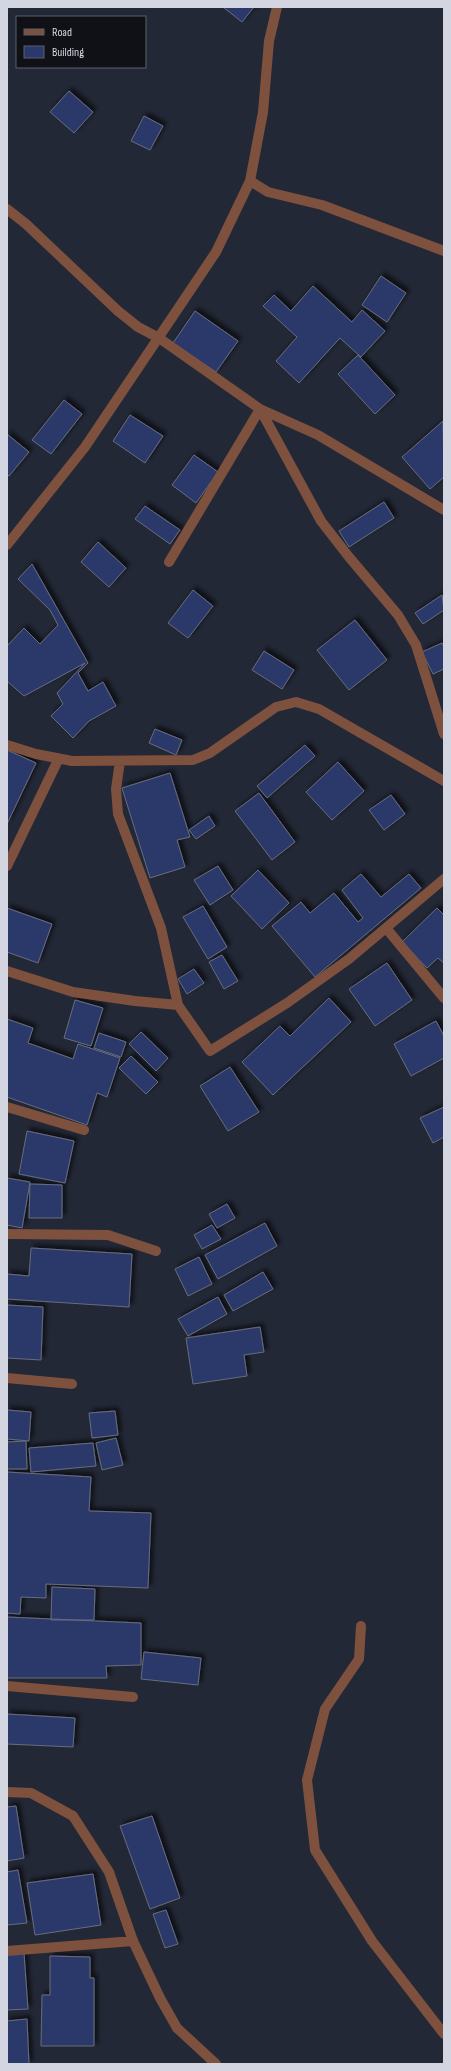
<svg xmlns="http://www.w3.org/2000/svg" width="451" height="2071" viewBox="0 0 451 2071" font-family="'Sofia Sans Condensed',sans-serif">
<defs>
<filter id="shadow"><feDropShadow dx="3.5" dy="-3.5" stdDeviation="2" flood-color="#0009"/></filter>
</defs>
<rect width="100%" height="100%" fill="#232836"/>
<path fill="#2b386b" stroke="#676d7d" filter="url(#shadow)" d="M223 7H254L242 22Z
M69 91 93 112 74 133 50 112Z
M144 116 163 126 150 150 131 141Z
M381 276 406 293 387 322 362 305Z
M313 286 352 322 362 310 385 331 361 357 340 338 299 383 276 361 297 337 263 306 274 295 291 311Z
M195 311 238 341 216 372 173 343Z
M358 355 395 395 375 414 338 374Z
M64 400 82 414 51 454 32 440Z
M130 415 163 436 145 463 113 441Z
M443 421 444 477 430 489 402 457Z
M7 434 29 452 9 476 7 474Z
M194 455 218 472 196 503 172 485Z
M384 502 394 518 349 547 339 531Z
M145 506 180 530 170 544 135 519Z
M98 542 126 568 109 587 81 562Z
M32 564 88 663 78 673 88 691 103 682 116 706 89 721 73 738 51 716 63 704 57 693 85 663 24 696 7 681V646L24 628 40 644 58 625 50 610 18 579Z
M193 590 213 606 188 638 168 623Z
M442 595 444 610 423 624 415 613Z
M355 620 387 660 349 690 317 650Z
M442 643 444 647V669L433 674 422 652Z
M264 651 294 670 282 689 252 670Z
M155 729 182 740 176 755 149 743Z
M305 745 315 756 267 798 257 786Z
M7 750 36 763 7 824Z
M338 762 364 791 332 820 306 792Z
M170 773 190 837 177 840 185 867 150 878 122 788Z
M259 793 295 842 272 860 235 811Z
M391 795 405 814 384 830 369 810Z
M209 816 215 826 196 839 189 830Z
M218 866 233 890 210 905 194 880Z
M258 870 289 903 262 929 231 896Z
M361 874 381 897 409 874 421 888 315 977 272 926 301 902 310 913 334 893 358 922 363 918 342 890Z
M203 906 227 947 208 959 183 917Z
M7 908 52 924 38 963 7 952Z
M437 908 444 915V963L438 958 427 968 402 942Z
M222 955 238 981 224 989 209 962Z
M387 963 412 1000 375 1026 349 989Z
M194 969 204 983 187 994 178 979Z
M329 998 351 1022 273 1095 242 1062 280 1026 290 1036Z
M75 1000 103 1008 91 1046 64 1038Z
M7 1019 33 1028 28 1043 73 1059 78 1044 120 1058 107 1097 97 1093 87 1125 7 1097Z
M436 1021 444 1036V1058L411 1076 394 1044Z
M141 1032 168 1058 156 1071 129 1044Z
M99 1033 126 1042 121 1057 94 1048Z
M131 1056 158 1082 146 1094 119 1068Z
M230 1067 259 1112 228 1131 200 1086Z
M444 1107V1137L433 1143 420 1118Z
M27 1131 74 1141 65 1183 19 1174Z
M7 1178 30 1182 22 1228 7 1225Z
M30 1184 62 1185V1218H29Z
M227 1204 235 1218 217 1228 209 1214Z
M265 1223 277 1246 218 1279 205 1255Z
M212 1225 221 1239 202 1249 194 1235Z
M31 1248 132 1254 129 1307 7 1299V1274L29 1276Z
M199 1257 212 1284 188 1296 175 1269Z
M263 1272 273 1289 233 1311 224 1295Z
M218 1297 227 1314 188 1336 178 1319Z
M7 1305 43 1307 41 1360 7 1358Z
M260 1327 264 1352 244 1355 247 1376 193 1384 186 1338Z
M7 1410 31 1412 29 1441 7 1439Z
M115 1411 118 1435 92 1438 89 1413Z
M116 1438 123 1465 102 1470 96 1443Z
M26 1441 27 1469H7V1442Z
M93 1443 96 1466 31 1472 29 1448Z
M7 1472 91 1477 89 1511 151 1513 148 1588 46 1584V1598L21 1597 20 1614 7 1613Z
M52 1587 95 1589 94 1620H51Z
M7 1617 141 1623V1665L106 1666 107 1678H7Z
M144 1652 201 1658 198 1685 141 1679Z
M7 1714 75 1718 73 1747 7 1744Z
M16 1806 24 1858 7 1861V1807Z
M152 1816 180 1898 150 1909 120 1826Z
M18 1870 27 1923 7 1925V1872Z
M93 1874 101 1925 35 1935 27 1883Z
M166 1910 178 1944 165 1948 153 1914Z
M24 1953 28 2009 7 2010V1954Z
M50 1956 90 1957V1978H94V2046H41L42 1995H50Z
M27 2019 29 2064H7V2021Z"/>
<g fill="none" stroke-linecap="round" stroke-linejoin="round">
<path stroke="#7e503e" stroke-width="10" d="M361 1626 359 1659 325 1709 307 1780 315 1850 372 1941 444 2034
M133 1941 160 1998 177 2028 216 2064"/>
<path stroke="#7e503e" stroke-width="10" d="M277 7 269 41 263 112 250 181 268 192 322 205 444 251
M7 209 26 224 118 311 138 327 159 338 260 409 321 521 349 557 398 615 416 645 444 734
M7 545 85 447 216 252 250 181
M169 562 260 409 318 435 444 510
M7 745 36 754 72 761 193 760 210 753 276 707 296 702 319 709 444 781
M120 761 116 789 118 814 161 928 178 1005 210 1051 287 1003 349 959 444 879
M7 866 58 760
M386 928 444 998
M7 971 73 992 135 1001 178 1005
M7 1107 84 1130
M7 1234 108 1235 156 1251
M7 1378 72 1384
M7 1686 133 1697
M7 1792 31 1793 73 1816 109 1872 133 1941 7 1951"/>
</g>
<rect width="451" height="2071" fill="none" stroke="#d3d6e0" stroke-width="16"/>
<rect x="16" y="16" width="130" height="52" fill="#0f1117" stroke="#5d6067"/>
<rect x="24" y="29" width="20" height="6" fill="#7e503e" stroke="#5d6067"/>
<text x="52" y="36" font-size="12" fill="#d3d6e0">Road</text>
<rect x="24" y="46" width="20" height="12" fill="#2b386b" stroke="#5d6067"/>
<text x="52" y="56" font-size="12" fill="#d3d6e0">Building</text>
</svg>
